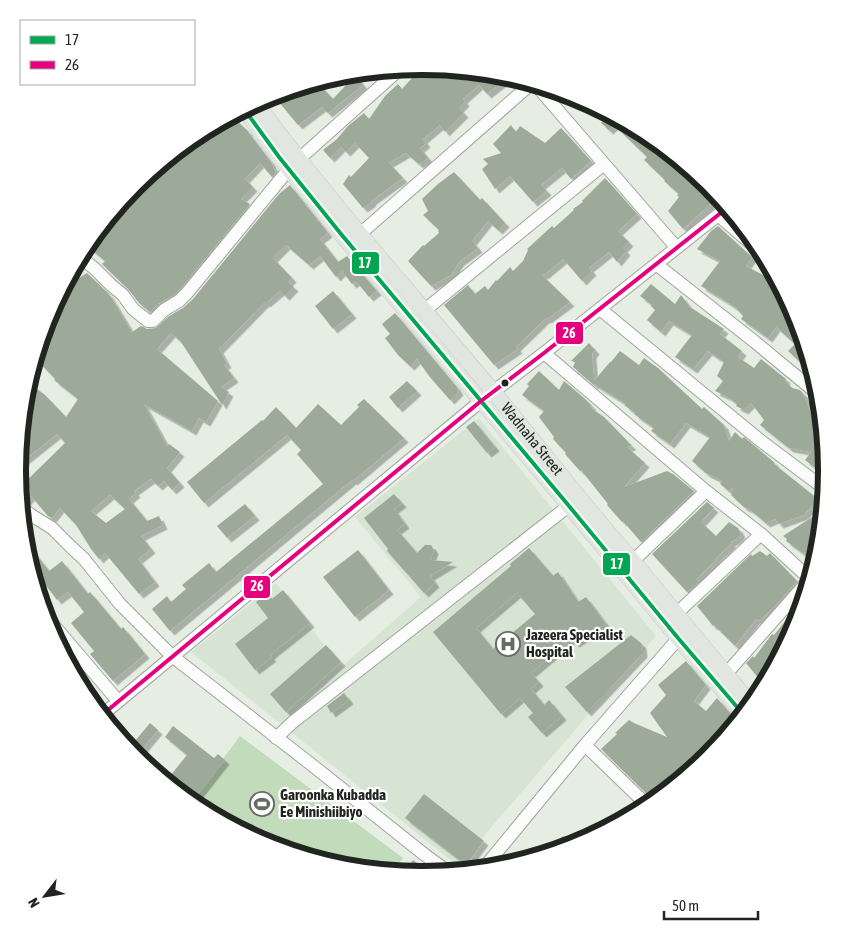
<svg xmlns="http://www.w3.org/2000/svg" width="844" height="941" viewBox="0 0 844 941" font-family="'Asap Condensed',sans-serif">
<defs>
<filter id="shadow"><feDropShadow dx="4.5" dy="4.5" stdDeviation="0" flood-color="#0004"/></filter>
</defs>
<rect width="100%" height="100%" fill="#e6eee4"/>
<path fill="#d7e4d4" d="M479 418 656 636 458 866 191 652 276 583 341 667 421 597 355 517Z"/>
<path fill="#c2dbbb" d="M240 736 403 858 392 872 343 867 267 844 197 807 191 802Z"/>
<path fill="#9daa99" fill-rule="evenodd" filter="url(#shadow)" d="M422 67 427 72 432 67 501 74 510 76 487 94 479 85 463 99 465 102 459 108 464 113 445 132 440 125 423 139 426 143 420 148 428 158 419 164 406 153 389 163 403 178 371 201 372 202 363 208 343 184 349 175 351 177 369 158 355 143 346 152 341 147 330 158 323 150 337 139 348 126 364 113 369 119 385 96 398 84 402 89Z
M354 73 363 85 328 113 322 107 298 125 273 95 317 82 333 99 347 84 340 75Z
M587 103 647 134 708 185 718 197 683 229 668 211 679 197 677 195 679 194 664 181 665 180 644 160 647 157 614 125 609 130 601 123 603 121Z
M232 116 249 132H248L271 162 276 173 272 177 260 163 245 179 253 187 241 199 250 204 181 288 174 295 158 304 150 312 139 303 128 289 105 267 102 264 105 261 86 245 136 184 198 134Z
M511 125 516 132 520 126 545 143 561 128 591 161 571 179 562 168 541 185 547 191 533 202 510 176 495 189 482 169 488 164 483 159 501 153 493 144Z
M454 172 480 200 482 198 505 223 498 230 488 221 472 241 478 248 459 262 451 275 431 286 408 261 423 245 424 246 439 233 438 231 439 230 423 215 428 211 422 199 438 184Z
M605 178 637 214 618 231 629 242 623 248 626 251 617 262 609 252 589 268 592 271 582 281 566 262H565L563 259 545 274 542 275 570 302 547 319 546 318 516 347 518 349 494 365 444 305 468 285 475 294 485 286 488 290 496 280 497 281 510 267 513 271 523 261 528 250 527 249 552 226 554 228 574 210 573 209 583 202 582 201Z
M290 185 317 219 318 222 319 221 328 233 320 239 338 262 347 256 377 291 369 297 356 281 352 284 342 271 336 277 320 256 309 265 286 245 273 258 292 278 288 282 294 287 285 296 280 291 266 303 265 302 219 349 227 364 224 365 234 378 221 387 229 392 222 405 181 342 171 333 157 349 218 401 206 422 199 418 192 431 144 404 167 446 169 444 180 452 167 468 180 483 172 490 164 481 158 486 151 479 134 491 136 493 129 499 147 521 159 516 163 525 141 536 151 549 138 559 155 582 139 594 105 553 99 559 91 549 76 525 60 508 52 518 48 516 31 496 26 501 20 498 19 488 65 443 57 434 18 465 23 419 35 403 25 397 28 383 44 394 66 417 78 399 54 380 55 379 35 358 48 315 64 287 87 273 109 294 132 332 141 326 147 329 156 328 169 316 183 308 193 299 279 194ZM110 495 125 509 106 523 91 511Z
M718 226 752 257 746 266 765 276 769 266 776 278 772 286 781 287 796 316 814 375 801 361 800 362 788 351 795 344 776 327 768 338 741 319 743 316 736 308 724 300 701 286 720 261 697 249 711 231Z
M651 284 675 304 681 295 690 307 724 329 720 334 742 351 738 357 754 368 761 359 786 379 785 381 792 388 800 390 803 393 813 418 822 420 826 469 815 468 805 460 811 452 789 448 760 425 764 420 751 403 744 410 736 406 737 404 728 397 715 391 723 381 717 376 724 362 708 351 693 369 675 357 692 335 669 321 661 332 647 320 655 310 651 306 652 305 640 296Z
M333 291 352 314 333 329 315 306Z
M395 313 456 386 459 391 450 400 429 376 417 359 410 366 398 355 385 338 390 334 382 324Z
M589 343 595 350 592 354 594 381 610 362H611L620 351 639 365 644 358 658 368 702 409 704 407 724 425 729 441 735 432 742 439 744 437 775 463H773L818 499 804 515 779 524 775 519 766 523 749 509 744 507 731 495 732 494 733 487 729 491 720 484 722 481 706 473 692 461 710 437 686 423 670 444 651 431 654 428 634 414 635 413 624 405 626 404 594 384V385L573 367 575 362 571 361Z
M539 371 559 390 564 381 584 398 592 406 591 408 604 417 632 446 627 447 645 463 624 487 667 471 673 474 694 491 641 542 623 521 622 522 607 505 608 504 581 470 580 471 565 454 566 453 553 439 554 437 539 417 544 411 522 395 529 386 527 384Z
M407 381 417 391 398 408 389 397Z
M364 399 404 438 353 481 352 480 170 631 152 609 167 596 171 602 186 589 182 585 209 563 216 572 323 484 297 454 301 450 287 435 204 503 187 482 262 420 263 421 276 407 296 428 318 404 341 425 359 407 357 405Z
M474 421 495 447 487 453 466 427Z
M394 494 402 503 394 509 405 524 397 530 417 553 425 545H431L434 550 430 560 453 562 430 576 435 583 424 593 387 551 388 549 364 518Z
M707 502 714 508 701 522 716 536 729 522 738 528 741 534 735 540 730 542 732 543 717 557 715 561 696 579 699 582 687 592 652 554Z
M245 504 255 516 227 538 217 526Z
M823 510 819 550 815 561 805 552 804 554 786 541 787 539 783 536Z
M529 548 553 576 558 572 578 602 586 597 606 624 575 643 572 639 531 673 539 682 531 689 544 705 549 700 562 716 542 733 528 717 533 713 520 698 501 714 433 632 511 566 510 564ZM517 593 535 614 493 649 476 628Z
M358 550 389 590 355 617 323 577Z
M760 551 767 556 770 553 797 581 774 607 759 621 756 619 735 646 714 625 713 626 697 606 751 554 752 556Z
M34 552 49 571 62 561 88 594 90 592 121 629 123 627 145 654 113 681 90 654 94 651 71 623 84 612 68 592 57 600 35 571 32 573 27 556Z
M283 590 310 623 270 655 272 657 255 670 235 644 268 618 256 602 267 593 272 599Z
M804 598 796 626 764 685 746 663 753 656 754 658 772 634 774 635Z
M631 635 642 644 643 653 587 712 565 687Z
M326 645 341 662 286 712 270 694Z
M686 661 706 685 694 701 706 711 717 698 737 721 708 757 654 801 601 749 617 734 615 733 629 720 634 723 667 737 650 713 666 695 658 685Z
M344 693 349 700 331 713 327 706Z
M150 723 158 730 138 754 130 747Z
M173 726 214 758 218 754 225 760 192 802 166 781 187 755 165 737Z
M424 794 484 841 466 865 405 818Z
M563 836 573 845 546 853Z
M413 860 423 867 417 875 403 873Z"/>
<g fill="none" stroke-linecap="round" stroke-linejoin="round">
<defs>
<path id="minor" d="M535 84 676 247
M299 159 401 68
M718 215 762 253
M360 234 532 83
M80 257 94 268 111 285 123 295 133 309 148 321H153L164 310 179 301 187 293 289 169
M656 264 755 342 819 395
M600 309 761 441 825 489
M425 310 604 164
M544 353 706 491 761 534 810 579
M21 507 31 515 52 528 71 547 84 559 120 604 172 656 312 765 425 855 447 871H458
M633 561 706 491
M676 614 761 534
M45 615 118 701
M726 674 809 580
M102 715 481 401 544 353 727 208
M276 738 293 722 575 501
M585 745 648 806
M483 869 585 745 684 632"/>
<g id="major">
<path id="s1" d="M256 103 299 159 360 234 493 391 579 497 608 532 633 561 751 704"/>
<path d="M244 109 279 157 341 234 569 506 678 638 743 714"/>
</g>
</defs>
<use href="#minor" stroke="#a0a59f" stroke-width="14"/>
<use href="#major" stroke="#c6c9c5" stroke-width="16"/>
<use href="#minor" stroke="#fbfcfb" stroke-width="12"/>
<use href="#major" stroke="#e1e6e0" stroke-width="15"/>
<defs>
<path id="bus-1" d="M244 109 279 157 341 234 569 506 678 638 743 714"/>
<path id="bus-2" d="M102 715 481 401 544 353 727 208"/>
</defs>
<use href="#bus-1" stroke="#fff" stroke-width="8"/>
<use href="#bus-2" stroke="#fff" stroke-width="8"/>
<use href="#bus-1" stroke="#00a651" stroke-width="4"/>
<use href="#bus-2" stroke="#e5007d" stroke-width="4"/>
</g>
<defs>
<symbol id="hospital-ring" viewBox="-11 -11 22 22"><circle r="9.5" fill="#fff" stroke="#666b65" stroke-width="1.5"/><path d="M-5-5h3v3.5h4V-5h3V5h-3V1.5h-4V5h-3Z" fill="#666b65"/></symbol>
<symbol id="stadium-ring" viewBox="-11 -11 22 22"><circle r="9.5" fill="#fff" stroke="#666b65" stroke-width="1.5"/><path d="M0-5a6.5 5 0 1 0 0 10a6.5 5 0 1 0 0-10ZM-3.5-1.8h7v3.6h-7Z" fill="#666b65"/></symbol>
</defs>
<g fill-rule="evenodd">
<use href="#hospital-ring" x="494" y="630" width="28" height="28"/>
<use href="#stadium-ring" x="248" y="790" width="28" height="28"/>
</g>
<circle fill="#212520" stroke="#fff" stroke-width="2" cx="505" cy="383" r="4.5"/>
<g text-anchor="middle" stroke-width="4.5" stroke-linejoin="round" paint-order="stroke">
<g font-size="15" fill="#212520" stroke="#fff">
<text dy="5" stroke="none"><textPath href="#s1" startOffset="435">Wadnaha Street</textPath></text>
</g>
<g font-size="15" font-weight="bold" fill="#212520" stroke="#fff" text-anchor="start">
<text x="526" y="640">Jazeera Specialist<tspan x="526" dy="17">Hospital</tspan></text>
<text x="280" y="800">Garoonka Kubadda<tspan x="280" dy="17">Ee Minishiibiyo</tspan></text>
</g>
</g>
<path d="M0 0H844V941H0ZM421 75H423A395 395 0 0 1 818 470V471A395 395 0 0 1 423 866H421A395 395 0 0 1 26 471V470A395 395 0 0 1 421 75Z" fill="#fff" fill-rule="evenodd"/>
<path fill="none" stroke="#212520" stroke-width="6" d="M421 75H423A395 395 0 0 1 818 470V471A395 395 0 0 1 423 866H421A395 395 0 0 1 26 471V470A395 395 0 0 1 421 75Z"/>
<g stroke="#fff" stroke-width="2">
<rect x="351" y="251" width="29" height="24" rx="5" fill="#00a651"/>
<rect x="555" y="321" width="29" height="24" rx="5" fill="#e5007d"/>
<rect x="602" y="552" width="29" height="24" rx="5" fill="#00a651"/>
<rect x="243" y="575" width="28" height="24" rx="5" fill="#e5007d"/>
</g>
<g font-size="14" text-anchor="middle" font-weight="bold" fill="#fff">
<text x="365" y="268">17</text>
<text x="569" y="338">26</text>
<text x="617" y="569">17</text>
<text x="257" y="591">26</text>
</g>
<rect x="20" y="20" width="175" height="65" fill="#ffffff" stroke="#a6a8a6"/>
<rect x="30" y="36" width="25" height="8" fill="#00a651" stroke="#a6a8a6"/>
<text x="65" y="45" font-size="15" fill="#212520">17</text>
<rect x="30" y="61" width="25" height="8" fill="#e5007d" stroke="#a6a8a6"/>
<text x="65" y="70" font-size="15" fill="#212520">26</text>
<g transform="translate(45 896) rotate(239)" stroke="#ffffff" stroke-width="4" paint-order="stroke">
<path d="M0-4L9 19L0 12L-9 19Z" fill="#212520"/>
<text y="-8" font-size="14" font-weight="bold" text-anchor="middle" fill="#212520">N</text>
</g>
<path d="M664 911v8h94v-8" fill="none" stroke="#212520" stroke-width="2.5"/>
<text x="672" y="911" font-size="15" fill="#212520" stroke="#ffffff" stroke-width="4" paint-order="stroke">50 m</text>
</svg>
